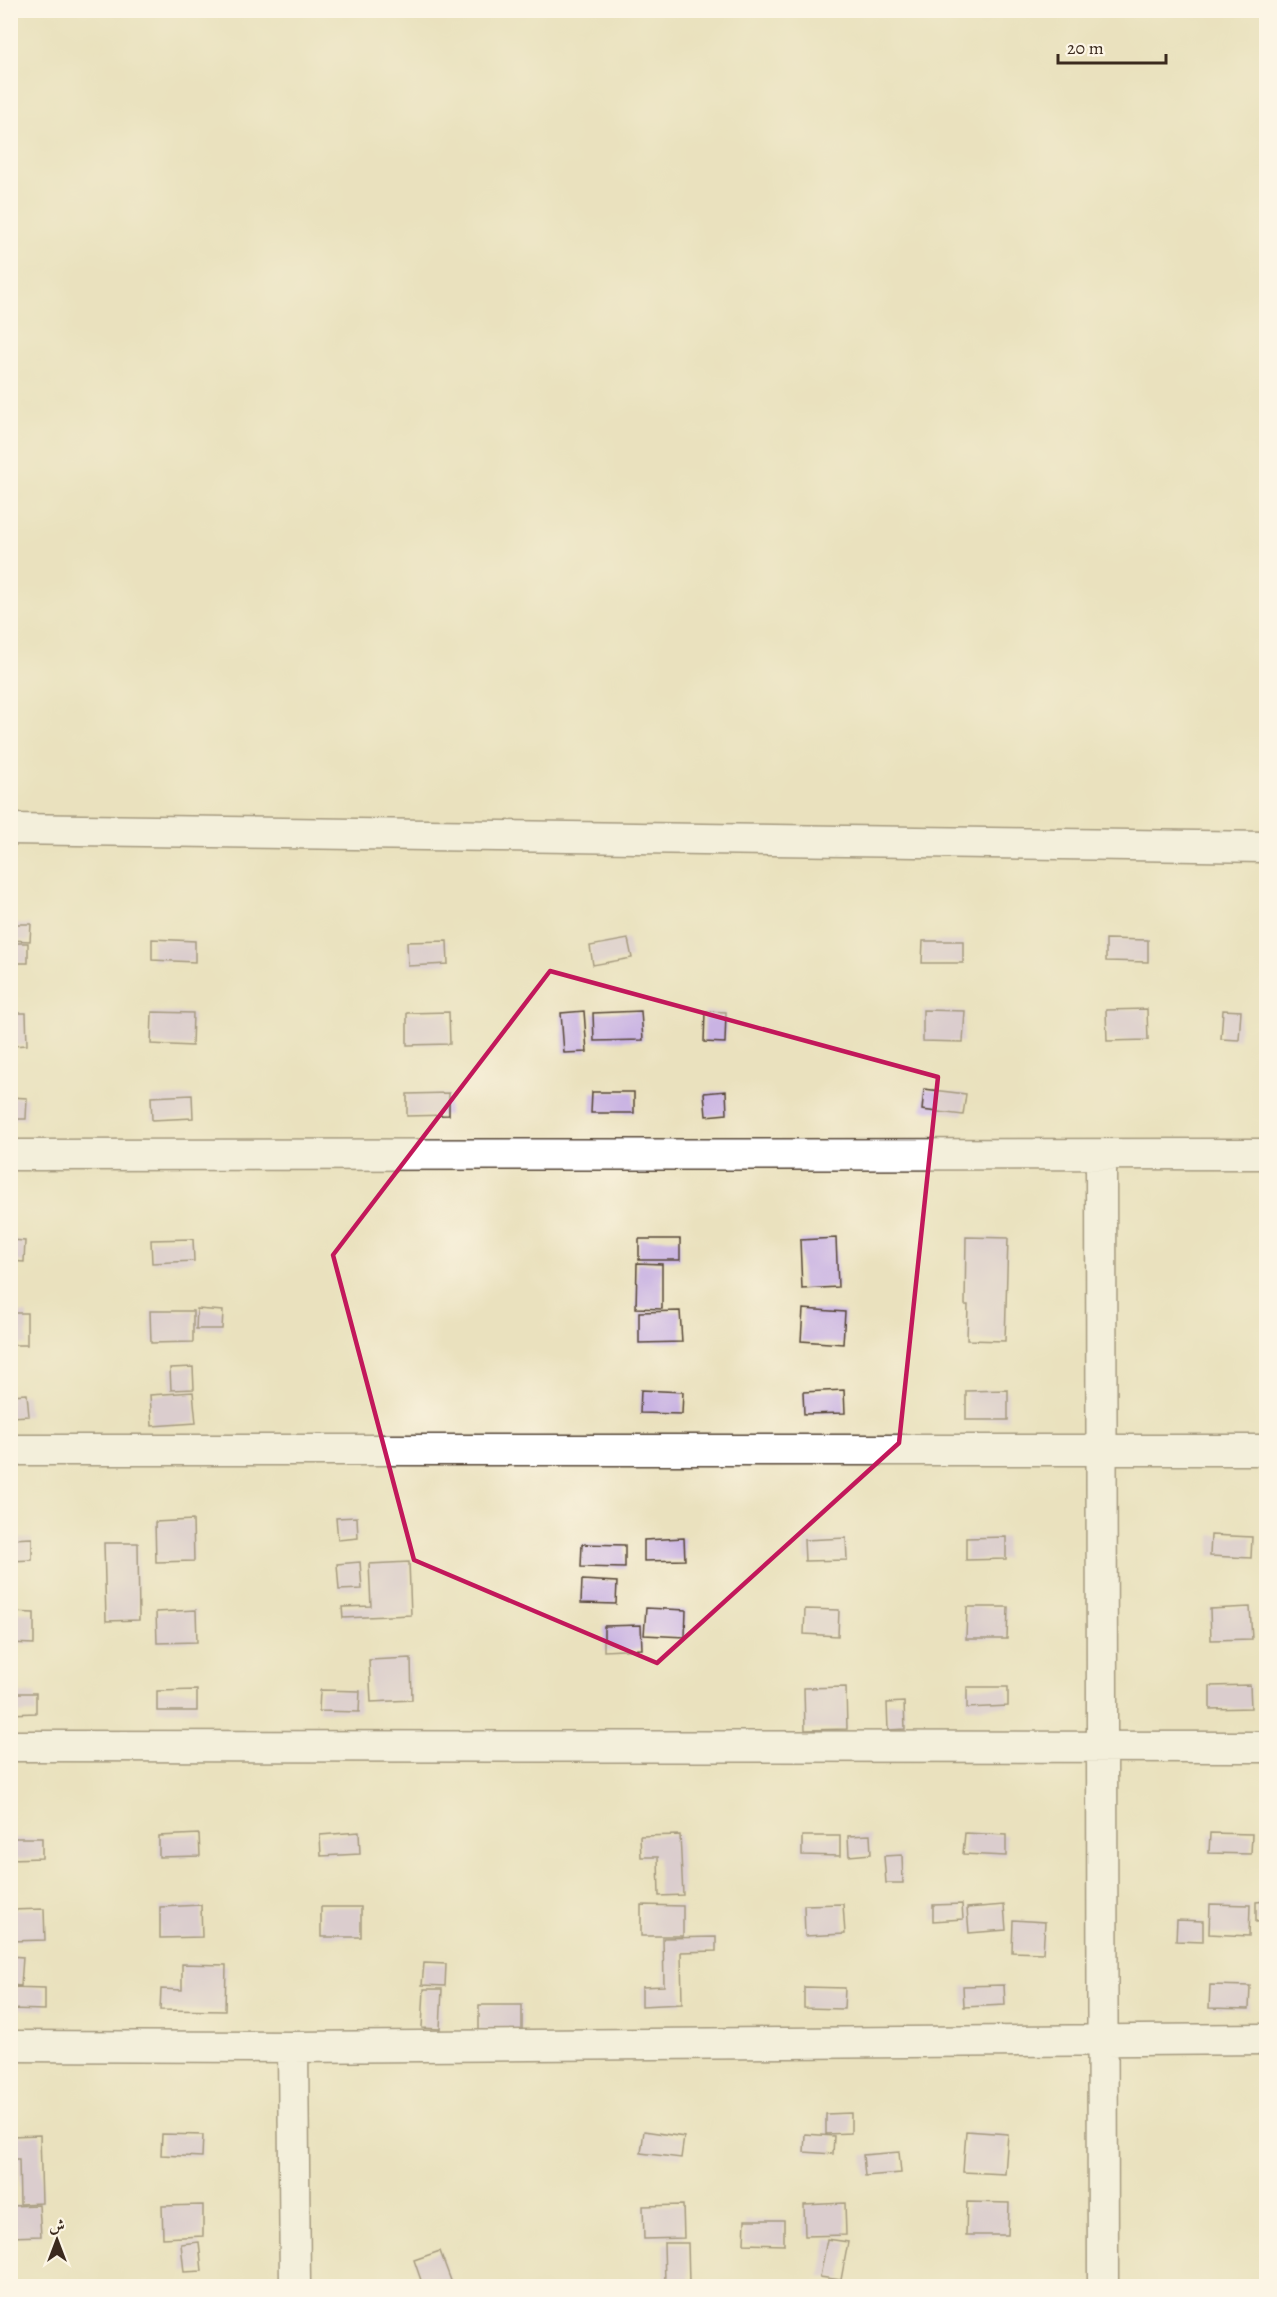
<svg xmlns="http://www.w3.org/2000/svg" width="1277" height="2297" viewBox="0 0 1277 2297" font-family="Alegreya,Amiri,serif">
<rect width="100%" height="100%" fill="#fcf5e5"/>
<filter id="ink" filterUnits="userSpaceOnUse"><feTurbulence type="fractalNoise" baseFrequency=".0167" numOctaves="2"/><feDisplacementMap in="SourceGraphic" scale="12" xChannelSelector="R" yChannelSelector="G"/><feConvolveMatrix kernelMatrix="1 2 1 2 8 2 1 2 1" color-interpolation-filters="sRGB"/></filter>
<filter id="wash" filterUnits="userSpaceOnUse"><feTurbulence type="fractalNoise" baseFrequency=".008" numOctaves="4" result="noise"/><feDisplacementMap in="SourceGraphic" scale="24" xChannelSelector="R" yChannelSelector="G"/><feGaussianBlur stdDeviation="1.35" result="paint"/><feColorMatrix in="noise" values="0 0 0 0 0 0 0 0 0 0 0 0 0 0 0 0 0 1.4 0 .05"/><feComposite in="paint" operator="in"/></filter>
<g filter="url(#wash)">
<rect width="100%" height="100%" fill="#eae1be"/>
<g id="blocks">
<path fill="#c9b3e3" d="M10 924H31L30 941 10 940Z
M152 939 195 941V962L152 960Z
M628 939 632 958 593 965 590 946Z
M1106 939 1148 940V962L1106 961Z
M447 941 448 964 408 966 407 942Z
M923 941H963V963H922Z
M10 943H28V963H10Z
M1147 1009 1148 1040 1107 1041 1106 1010Z
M923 1010 965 1011 963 1042 923 1041Z
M1223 1010 1241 1011 1239 1040 1221 1039Z
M584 1011 587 1052 564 1053 561 1013Z
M641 1011 643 1040 594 1041 593 1013Z
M705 1011 726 1012 725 1043 704 1042Z
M152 1012 193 1013 192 1046 151 1044Z
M449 1012 450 1044 407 1045V1013Z
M10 1013H26L27 1045 10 1046Z
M924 1089 966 1094 963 1115 922 1110Z
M726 1091 727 1114 706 1116 704 1093Z
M592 1092H634V1113H591Z
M449 1093V1115L407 1116V1094Z
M192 1095 193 1118 152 1120 151 1097Z
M10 1097 27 1098 26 1119H10Z
M966 1237 1008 1238 1005 1341 967 1340 968 1305H965Z
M836 1238 838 1287 802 1289 800 1240Z
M193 1239 194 1261 152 1263 151 1240Z
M639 1239H680V1260H639Z
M10 1240 25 1241 24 1262 10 1261Z
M637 1263 662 1264V1309L636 1308Z
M197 1309 223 1311 222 1329H196Z
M803 1309 845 1312 843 1344 801 1341Z
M150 1311H193V1342L151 1343Z
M680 1311 682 1342 639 1343V1312Z
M10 1313H27V1345H10Z
M193 1367 194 1389 171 1390 170 1368Z
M641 1390 683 1392 682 1414 640 1413Z
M844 1390 845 1413 804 1414 803 1392Z
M1008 1390V1420H966V1391Z
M193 1392 196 1423 152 1426 150 1395Z
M27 1394 29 1416 10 1417V1395Z
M357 1517 358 1538 338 1540 336 1518Z
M193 1520 194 1561 156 1562 155 1522Z
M1211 1535 1252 1537 1251 1558 1210 1556Z
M1006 1537V1559L966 1560V1538Z
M32 1538V1560L10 1561V1539Z
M684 1538 685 1560 644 1561V1540Z
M846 1538 847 1560 805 1561 804 1540Z
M104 1543H138L139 1620 106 1621Z
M582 1544 625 1545V1568L581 1567Z
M360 1562 362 1589 339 1590 337 1564Z
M409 1562 411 1615 343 1618 342 1607 371 1606 369 1564Z
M582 1580 617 1582 616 1604 581 1603Z
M967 1607H1008L1007 1639H966Z
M1250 1607 1252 1639 1211 1640 1210 1609Z
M646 1608 686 1610 685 1637 644 1635Z
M805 1609 839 1610 838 1636 804 1634Z
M196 1610 197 1642 157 1643 156 1612Z
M10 1612 34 1613V1644L10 1643Z
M641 1625 642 1649 604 1651V1626Z
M411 1658 412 1700 371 1702 369 1660Z
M1250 1685 1251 1708 1210 1709V1686Z
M846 1687 847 1729 805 1730 804 1688Z
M967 1687H1008V1706L967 1708Z
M197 1690V1711H157V1691Z
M320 1690 360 1691 359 1712 319 1711Z
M10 1693H36V1713L10 1714Z
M904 1702 905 1729 888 1730 887 1703Z
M359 1832 360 1854 321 1856 320 1835Z
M965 1833 1006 1835V1856L963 1854Z
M1210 1833 1252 1834 1251 1854 1209 1853Z
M199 1834 200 1856 159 1857V1836Z
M680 1835 683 1895 659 1896 658 1857H641L640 1836Z
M870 1835 871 1854 849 1856 848 1836Z
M802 1836H840V1856L802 1855Z
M10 1838H42V1858L10 1859Z
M902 1855 903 1883H886L884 1856Z
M1266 1901V1921L1256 1922V1902Z
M843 1904 845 1934 805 1936 804 1905Z
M962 1904 963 1919 933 1921V1905Z
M1210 1904 1250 1905 1249 1936 1209 1934Z
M201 1905 202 1937 160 1938V1907Z
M641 1905 683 1906V1936H641Z
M1004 1905 1006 1930 969 1933 967 1908Z
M321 1907H361V1937H321Z
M44 1909 45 1940 10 1941V1910Z
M1013 1920 1045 1922 1043 1953 1012 1952Z
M1177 1920 1203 1921V1942L1176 1941Z
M716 1937V1951L681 1952 682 2004 642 2006V1987L664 1986 663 1938Z
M10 1956 23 1957 21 1986 10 1985Z
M424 1963 446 1964 445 1986 422 1985Z
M182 1964 226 1965 225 2011 160 2010 161 1989 182 1990Z
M1004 1985 1005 2005 964 2007 963 1986Z
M1210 1985 1250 1986 1249 2009 1209 2008Z
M10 1987 45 1988V2010L10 2009Z
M804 1987 845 1988 844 2009 804 2008Z
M424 1989H442L440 2029 422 2028Z
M479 2005H522V2031H479Z
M851 2113V2133L826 2134V2114Z
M644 2131 684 2137 681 2158 641 2153Z
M966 2131 1008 2134 1005 2174 963 2172Z
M162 2134 203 2135 202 2157 161 2155Z
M805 2134 834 2136 833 2154 804 2152Z
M40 2135 42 2203 20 2204 19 2159H10V2136Z
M899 2152 901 2173 865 2176 863 2155Z
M967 2202 1009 2203 1008 2235H966Z
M845 2203 846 2235 805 2236 804 2205Z
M39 2205 41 2236 10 2237V2206Z
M203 2205V2236L163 2238 162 2206Z
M683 2205 684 2238 644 2239 643 2206Z
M745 2220H784V2245L744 2244Z
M827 2239 848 2242 841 2280 820 2277Z
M199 2242 202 2271 184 2272 181 2244Z
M664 2243H688L689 2283H665Z
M440 2251 453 2286H423L414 2260Z
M968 2283 994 2285V2286H968Z"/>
</g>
</g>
<g filter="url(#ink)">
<use href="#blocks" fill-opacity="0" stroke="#554536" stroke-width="1.5"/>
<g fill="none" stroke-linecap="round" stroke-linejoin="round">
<defs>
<path id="street" d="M10 829 1266 847
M10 1155 1266 1154
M1101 1155 1103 2286
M10 1450H1266
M10 1746 1266 1747
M10 2046 293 2047 1266 2039
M293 2047 295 2286"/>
</defs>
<use href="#street" stroke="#554536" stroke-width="33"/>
<use href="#street" stroke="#fff" stroke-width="30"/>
</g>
</g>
<path d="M0 0H1277V2297H0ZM550 971 938 1077 899 1443 657 1663 414 1560 333 1255Z" fill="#eae1be" fill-opacity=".55" fill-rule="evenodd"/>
<path fill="none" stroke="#c2185b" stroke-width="4.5" stroke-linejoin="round" d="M550 971 938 1077 899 1443 657 1663 414 1560 333 1255Z"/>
<rect width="1277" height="2297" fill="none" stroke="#fcf5e5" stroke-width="36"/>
<g transform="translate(57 2240)" stroke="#fcf5e5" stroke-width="4.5" paint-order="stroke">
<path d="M0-4.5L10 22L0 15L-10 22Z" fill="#3b2a1e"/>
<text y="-9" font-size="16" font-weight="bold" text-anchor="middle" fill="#3b2a1e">ش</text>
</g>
<path d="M1058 54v9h108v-9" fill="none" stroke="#3b2a1e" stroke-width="3"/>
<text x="1067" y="54" font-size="18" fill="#3b2a1e" stroke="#fcf5e5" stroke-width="4.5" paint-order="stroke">20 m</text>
</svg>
